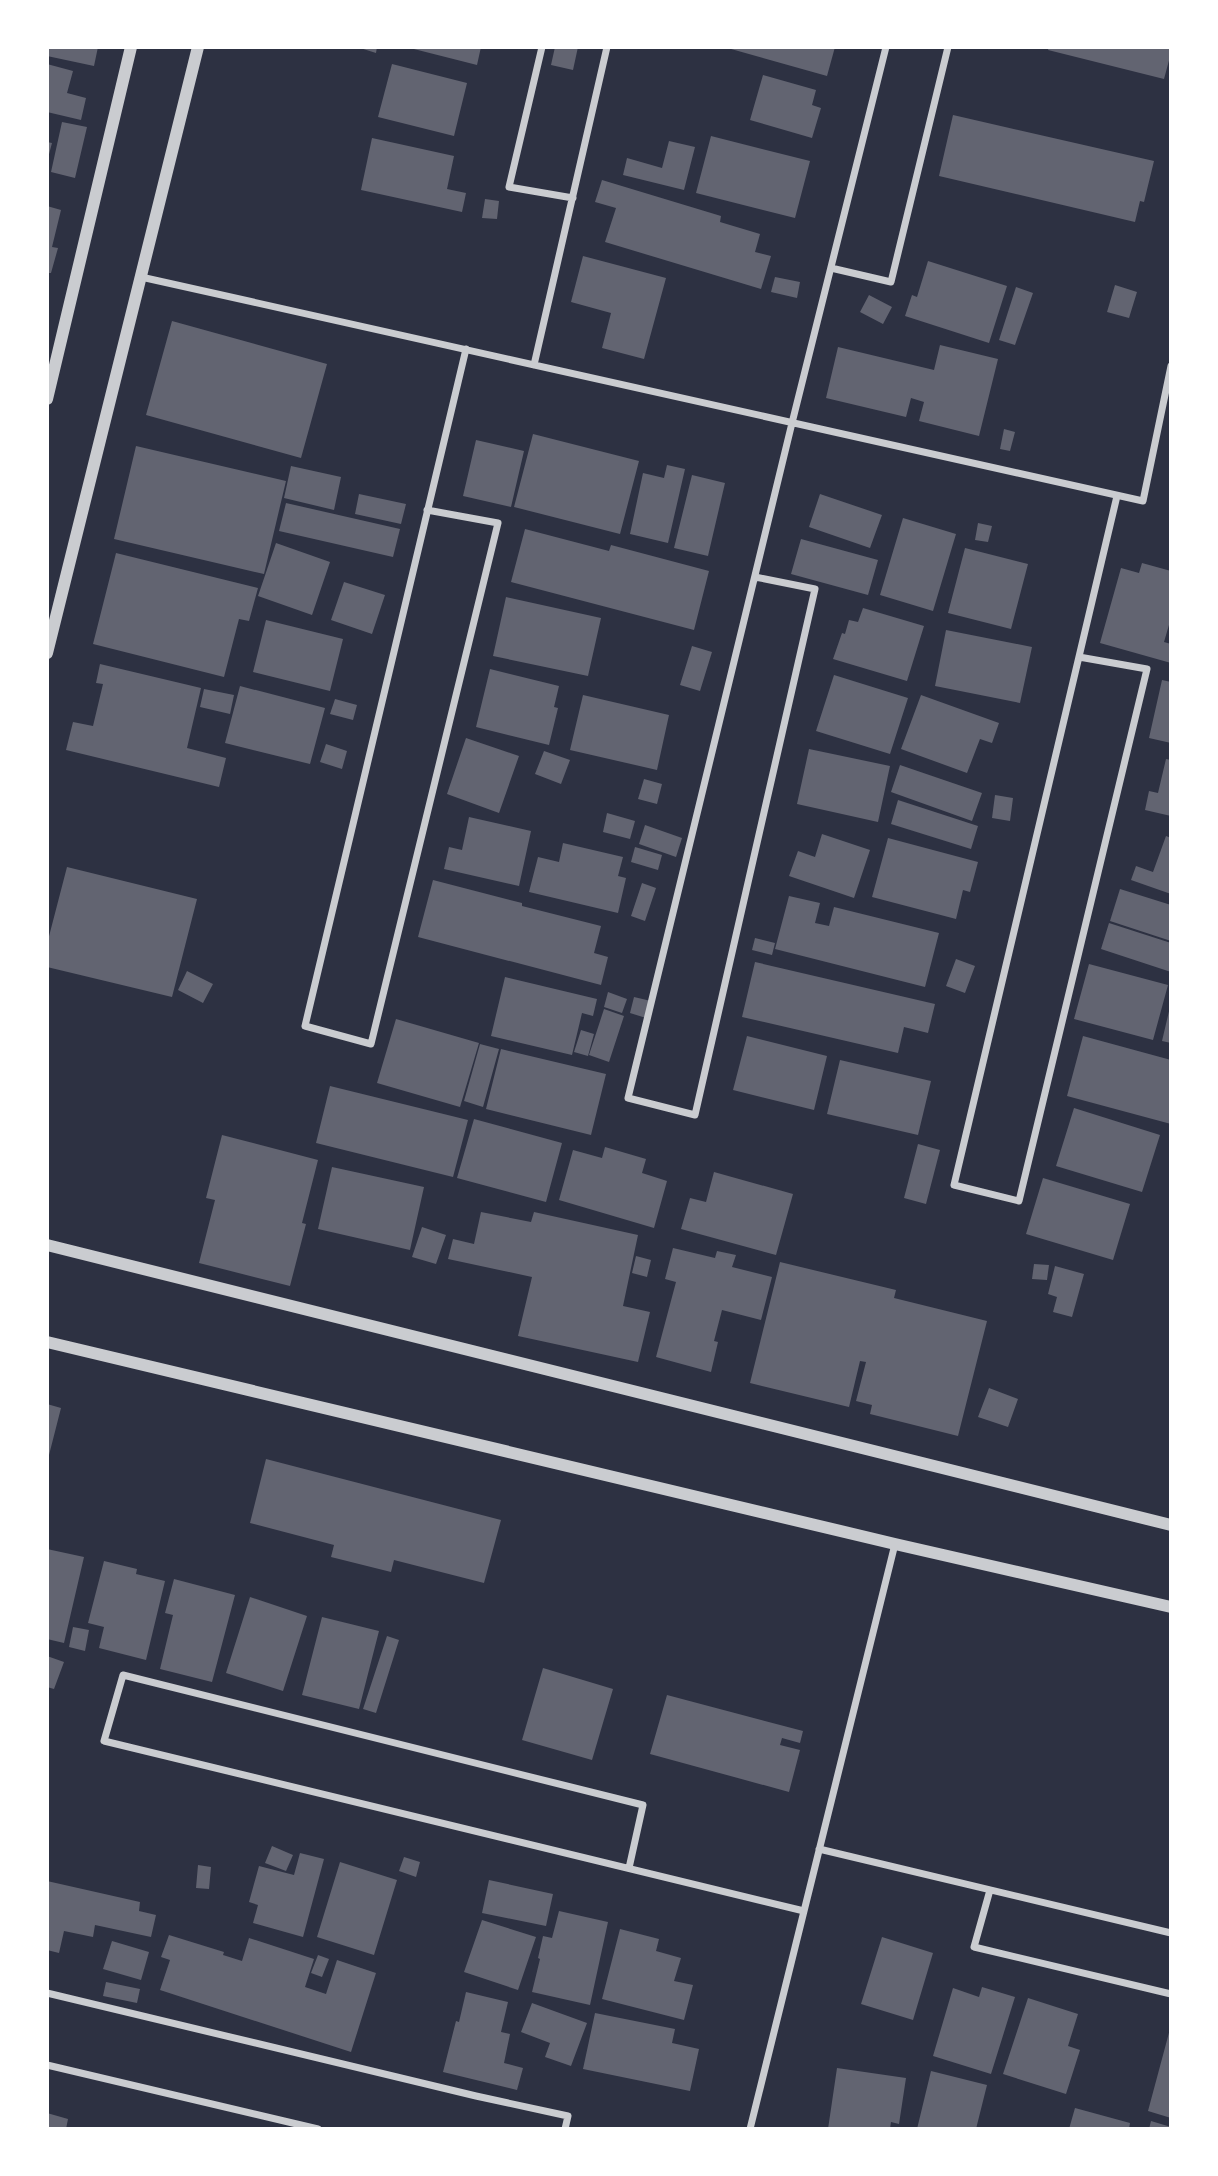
<svg xmlns="http://www.w3.org/2000/svg" width="1218" height="2176" viewBox="0 0 1218 2176" font-family="'Golos Text',sans-serif">
<rect width="100%" height="100%" fill="#2d3142"/>
<path fill="#626471" d="M47 47H98L94 66 47 56Z
M357 47H377L376 53Z
M406 47H481L477 65Z
M555 47H578L573 70 551 65Z
M724 47H835L827 76Z
M1049 47H1171V53L1164 79 1048 50Z
M47 64 73 71 67 93 86 98 81 120 47 112Z
M392 64 467 83 454 136 378 117Z
M763 75 816 90 812 105 821 108 812 138 750 120Z
M953 115 1154 161 1144 202 1140 201 1135 222 939 176Z
M62 122 87 127 75 178 51 172Z
M711 136 810 161 795 218 696 193Z
M372 138 454 156 447 189 466 193 462 212 361 190Z
M669 141 695 147 684 190 623 175 627 158 662 168Z
M47 142 52 143 48 158H47Z
M602 180 721 216 720 222 760 234 755 252 771 256 761 289 605 242 616 208 595 202Z
M485 199 499 201 497 219 482 218Z
M47 206 61 210 52 247 58 248 51 273H47Z
M583 256 666 278 644 359 602 348 611 313 571 302Z
M928 261 1007 286 989 343 905 316 912 295 917 297Z
M775 277 800 282 797 298 771 292Z
M1115 285 1137 292 1129 318 1107 312Z
M1016 287 1033 293 1015 345 999 340Z
M869 295 892 307 883 324 860 312Z
M172 321 327 364 301 458 146 415Z
M940 345 998 359 979 436 919 421 924 402 911 398 906 417 826 398 838 347 934 370Z
M1004 429 1015 432 1010 451 1000 449Z
M533 434 639 461 620 534 514 507Z
M476 440 524 451 511 507 463 496Z
M136 446 286 481 264 574 114 539Z
M667 465 685 469 668 543 630 534 643 473 664 478Z
M291 466 341 477 334 510 284 498Z
M692 475 725 483 708 556 674 548Z
M359 494 406 504 401 524 355 514Z
M820 494 882 515 870 548 809 527Z
M286 503 400 529 393 557 279 531Z
M903 518 956 534 933 611 880 595Z
M978 523 992 526 988 542 975 540Z
M525 529 609 551 611 545 709 571 694 630 511 582Z
M801 539 878 560 868 595 791 574Z
M276 543 330 562 312 615 258 596Z
M965 548 1028 564 1011 629 948 613Z
M116 553 258 588 249 621 239 619 224 677 93 644Z
M1142 563 1171 571V618L1164 642 1171 644V663L1100 643 1121 568 1139 573Z
M344 582 385 595 372 634 331 620Z
M506 597 601 618 588 676 493 656Z
M863 608 924 626 907 681 833 659 842 633 845 634 849 620 858 622Z
M266 620 343 639 330 691 253 672Z
M946 630 1032 647 1020 703 935 686Z
M692 646 712 652 700 691 680 685Z
M100 664 201 688 187 748 226 758 219 787 66 750 73 722 93 726 103 684 96 683Z
M490 669 559 686 554 707 558 708 549 745 476 727Z
M834 675 908 698 890 754 816 731Z
M1162 680 1171 682V743L1149 738Z
M240 686 325 708 310 764 225 743Z
M204 689 234 695 230 714 200 707Z
M583 695 669 715 657 770 570 750Z
M921 695 999 723 992 743 980 739 967 773 901 749Z
M335 699 357 705 353 720 330 714Z
M466 738 519 756 499 813 447 794Z
M326 744 347 751 342 769 320 762Z
M809 749 890 766 878 822 797 804Z
M544 751 570 760 561 784 535 774Z
M1166 759 1171 760V816L1145 810 1149 791 1158 793Z
M900 765 982 793 972 821 891 792Z
M644 779 662 784 657 804 638 799Z
M995 795 1013 798 1010 821 992 818Z
M898 800 978 826 971 849 891 824Z
M607 813 635 821 630 839 603 832Z
M469 817 531 831 519 886 444 869 449 847 462 850Z
M645 825 682 838 676 857 639 844Z
M822 834 870 850 854 898 789 876 798 851 815 857Z
M1166 836 1171 838V894L1131 880 1136 866 1153 872Z
M888 838 978 862 970 892 963 890 956 919 872 897Z
M563 843 623 857 618 876 626 878 618 913 529 892 538 857 559 862Z
M635 847 662 855 658 870 631 862Z
M67 867 197 899 172 997 47 967V944Z
M433 880 522 903V906L601 926 594 953 608 957 601 985 418 937Z
M642 883 656 888 645 921 631 916Z
M1120 889 1171 905V941L1110 921Z
M789 896 820 903 815 923 829 926 834 907 939 933 925 987 775 949Z
M1109 923 1171 943V972L1101 949Z
M755 938 775 943 772 955 752 950Z
M956 959 975 966 965 993 946 986Z
M755 962 935 1004 928 1033 904 1027 898 1053 742 1017Z
M1089 964 1168 985 1153 1040 1074 1019Z
M187 971 213 984 203 1003 178 990Z
M505 977 597 999 593 1016 582 1013 572 1055 491 1036Z
M608 992 627 999 622 1013 604 1007Z
M634 997 651 1001 646 1018 630 1013Z
M1170 1007H1171V1043L1162 1041Z
M604 1009 624 1016 609 1062 589 1055Z
M396 1019 479 1043 460 1107 377 1083Z
M581 1030 594 1034 588 1056 574 1052Z
M747 1036 827 1056 814 1110 733 1090Z
M1083 1036 1171 1060V1124L1067 1096Z
M480 1044 499 1049 483 1107 464 1101Z
M501 1049 606 1074 591 1135 486 1109Z
M840 1060 931 1081 918 1135 827 1114Z
M330 1086 468 1120 453 1177 316 1143Z
M1074 1108 1160 1135 1142 1192 1056 1166Z
M474 1119 562 1143 546 1202 457 1178Z
M222 1135 318 1160 302 1223 306 1224 290 1286 199 1263 215 1200 206 1198Z
M918 1144 940 1150 926 1204 904 1198Z
M605 1147 646 1159 642 1173 667 1181 654 1228 559 1200 573 1150 602 1158Z
M332 1167 424 1187 410 1250 318 1229Z
M714 1172 793 1194 776 1255 681 1229 690 1198 706 1202Z
M1043 1178 1130 1204 1113 1260 1026 1234Z
M481 1212 531 1222 534 1212 638 1235 623 1306 650 1312 638 1362 518 1336 532 1277 448 1259 453 1239 474 1244Z
M422 1227 446 1235 436 1264 412 1257Z
M673 1248 715 1258 717 1251 736 1255 732 1267 772 1277 761 1320 722 1310 714 1341 718 1342 711 1372 656 1357 676 1282 665 1279Z
M636 1256 651 1260 647 1277 632 1273Z
M780 1262 896 1290 894 1298 987 1321 958 1436 870 1414 872 1405 856 1401 866 1362 860 1361 849 1407 750 1383Z
M1034 1264 1049 1265 1047 1280 1032 1279Z
M1055 1266 1084 1274 1072 1317 1053 1312 1057 1297 1048 1294Z
M989 1388 1018 1399 1008 1427 978 1417Z
M47 1404 61 1408 48 1459H47Z
M266 1459 501 1520 484 1583 394 1560 391 1572 331 1557 334 1545 250 1523Z
M47 1549 84 1557 64 1643 47 1639Z
M104 1561 137 1569 136 1574 165 1581 146 1660 99 1648 104 1627 88 1623Z
M174 1579 235 1595 212 1682 160 1669 173 1615 165 1613Z
M250 1597 307 1616 283 1691 226 1673Z
M322 1617 379 1631 359 1709 302 1695Z
M73 1627 89 1630 85 1651 69 1647Z
M387 1636 399 1640 376 1713 363 1709Z
M47 1656 64 1662 54 1689 47 1687Z
M543 1668 613 1689 592 1760 522 1740Z
M667 1695 803 1731 800 1743 782 1738 780 1745 800 1750 789 1792 650 1754Z
M272 1846 293 1855 286 1871 265 1863Z
M300 1853 324 1859 303 1937 253 1923 258 1905 249 1902 259 1866 294 1875Z
M404 1857 420 1862 416 1877 399 1871Z
M340 1862 397 1880 374 1955 317 1937Z
M198 1865 211 1867 209 1889 196 1888Z
M489 1880 553 1894 546 1926 482 1913Z
M47 1881 140 1902 139 1911 156 1915 151 1937 95 1925 93 1937 64 1931 59 1953 47 1950Z
M559 1911 608 1922 590 2005 532 1992 540 1959 538 1958 543 1936 552 1938Z
M482 1920 536 1937 518 1990 464 1972Z
M620 1929 659 1939 656 1951 681 1958 674 1981 693 1985 684 2020 602 1999Z
M169 1935 224 1952 223 1955 242 1961 249 1938 314 1959 305 1987 326 1994 337 1960 376 1973 351 2052 160 1990 170 1960 161 1957Z
M882 1937 933 1953 913 2020 861 2004Z
M112 1941 149 1952 141 1980 103 1969Z
M318 1955 329 1959 322 1977 311 1973Z
M106 1982 140 1989 137 2003 103 1996Z
M982 1987 1015 1997 991 2074 933 2056 953 1988 979 1997Z
M466 1992 508 2002 501 2032 510 2034 504 2063 523 2068 517 2090 443 2072 456 2021 459 2022Z
M1028 1998 1078 2014 1068 2046 1080 2050 1066 2094 1003 2074Z
M532 2003 587 2023 571 2066 545 2057 550 2043 521 2032Z
M595 2013 675 2029 672 2043 699 2049 690 2091 583 2069Z
M1170 2029H1171V2118L1148 2111Z
M837 2068 906 2078 899 2124 891 2122 890 2129H828Z
M931 2071 987 2085 976 2129H917Z
M1075 2108 1130 2123 1129 2129H1069Z
M47 2113 68 2119 66 2129H47Z
M1151 2121 1171 2127V2129H1149Z"/>
<g fill="none" stroke-linecap="round" stroke-linejoin="round">
<path stroke="#caccd0" stroke-width="7" d="M542 47 509 187 573 198
M831 268 891 282 948 47
M141 277 1143 501 1171 366
M534 365 607 47
M427 510 498 523 371 1044 305 1026 466 349
M755 577 815 589 695 1115 628 1098 792 423 886 47
M1079 657 1147 669 1019 1201 954 1185 1117 496
M819 1849 1171 1933
M629 1868 643 1805 123 1675 104 1741 804 1911
M990 1890 974 1947 1171 1994
M47 1993 476 2096 568 2116 565 2129
M47 2065 318 2129
M750 2129 895 1544"/>
<path stroke="#caccd0" stroke-width="12" d="M47 399 131 47
M47 653 198 47
M47 1245 1171 1525
M47 1342 895 1544 1171 1607"/>
</g>
<rect width="1218" height="2176" fill="none" stroke="#ffffff" stroke-width="98"/>
</svg>
